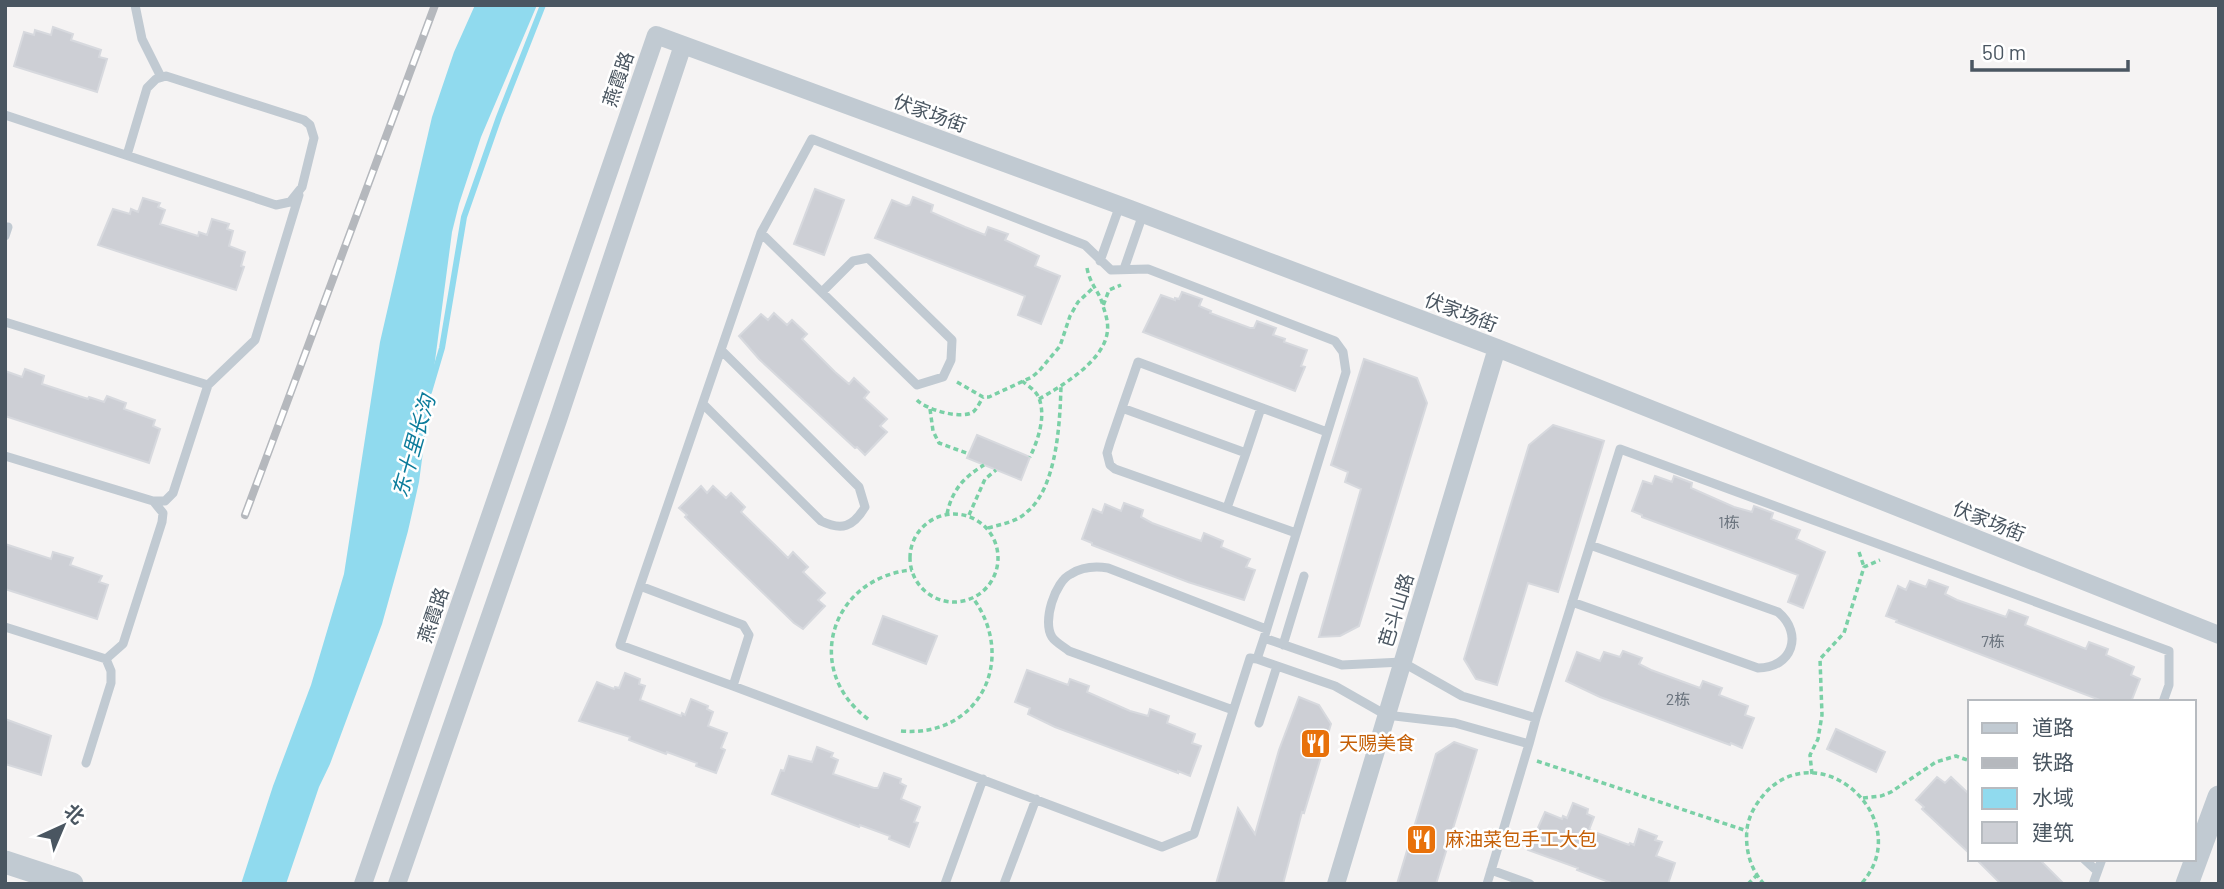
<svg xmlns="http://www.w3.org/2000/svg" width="2224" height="889" viewBox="0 0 2224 889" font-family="Barlow,'Noto Sans SC',sans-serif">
<rect width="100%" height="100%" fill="#f5f3f3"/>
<path fill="#90daee" d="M475 5H537L481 137 459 204 452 232 419 482 408 531 382 624 330 764 319 787 286 884H241L273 786 311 685 344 574 380 342 418 177 432 117 454 52Z"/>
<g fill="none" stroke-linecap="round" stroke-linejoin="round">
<path stroke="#90daee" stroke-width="6" d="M429 392 442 348 464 217 499 117 543 5"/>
</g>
<path fill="#cdcfd5" stroke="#d7d9de" stroke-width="2" d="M53 27 73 34 71 40 101 50 99 57 107 59 97 92 14 66 24 32 34 35 35 30 51 35Z
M815 189 844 200 824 255 794 244Z
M913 197 933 205 931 212 965 227 985 235 988 227 1008 234 1005 240 1039 256 1035 266 1060 276 1041 324 1018 315 1025 296 875 238 892 200 906 206 910 205Z
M143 198 160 203 158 207 165 210 160 224 198 236 199 232 207 235 212 219 229 224 227 229 233 231 229 246 245 252 241 266 244 267 236 290 98 245 113 209 130 214 131 209 138 212Z
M1182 292 1202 299 1199 306 1211 311 1210 313 1250 328H1254L1257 321 1276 328 1273 335 1285 339 1284 342 1307 350 1301 366 1305 367 1295 391 1143 332 1161 295 1175 300V298L1179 299Z
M774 313 787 325 792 320 807 334 802 339 835 372 849 384 854 378 869 392 864 398 887 419 880 426 887 432 865 455 857 447 855 448 759 359 739 336 761 314 768 320Z
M1364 359 1417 378 1427 403 1359 626 1340 636 1319 637 1361 489 1345 482 1348 472 1331 465Z
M25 369 44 376 42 384 88 399 89 397 104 402 107 396 126 403 124 409 155 420 153 426 160 429 149 463 5 416V371L22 377Z
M1553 425 1604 441 1558 592 1528 583 1497 685 1476 679 1464 659 1529 445Z
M977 435 1030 457 1021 480 967 458Z
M1655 476 1672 482 1674 476 1692 483 1691 488 1734 507 1752 512 1754 506 1773 513 1771 519 1800 530 1796 539 1825 552 1803 608 1788 602 1798 575 1642 517V515L1632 511 1643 481 1652 484Z
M701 486 707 493 713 486 726 498 731 493 745 507 741 512 776 546 788 558 793 552 808 567 803 572 825 593 818 600 825 606 803 629 794 623 685 517 687 515 679 508Z
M1124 503 1143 510 1141 517 1152 523 1201 541 1204 533 1223 541 1221 547 1250 559 1246 567 1255 570 1244 600 1188 582 1092 545V543L1082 539 1093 509 1102 513 1105 504 1121 511Z
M5 544 51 559 53 552 73 558 70 565 102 576 99 582 108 585 97 619 5 589Z
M1929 580 1948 587 1945 594 1957 600 2006 617 2009 610 2028 617 2025 625 2086 649 2089 642 2108 649 2106 655 2134 667 2131 675 2140 679 2131 702H2105L1896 622 1897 620 1886 616 1898 586 1906 590 1910 581 1926 587Z
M883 616 937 636 926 664 873 644Z
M1623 651 1642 658 1639 664 1651 670 1700 688 1703 681 1722 688 1719 695 1748 706 1745 715 1754 718 1742 748 1731 743 1730 745 1600 697 1566 681 1577 652 1600 661 1604 652 1620 657Z
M1027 670 1068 685 1070 679 1089 686 1087 692 1130 711 1148 716 1150 709 1169 716 1167 723 1195 734 1192 743 1201 746 1190 776 1178 771V773L1055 727 1028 714 1030 708 1015 702Z
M625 673 640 679 639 684 645 686 640 700 681 716 682 713 685 715 691 699 708 706 707 709 713 712 708 726 727 733 721 748 725 750 716 773 696 766 697 763 667 752 666 754 629 740 630 737 579 721 597 682 614 689 615 687 619 688Z
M1299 697 1319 705 1331 724 1304 813 1302 812 1283 884H1216L1238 808 1255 834 1279 750Z
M5 719 51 736 41 775 5 764Z
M1836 729 1885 752 1876 772 1827 749Z
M1454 742 1477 750 1436 884H1397L1436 754Z
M817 747 833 753 831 757 838 760 833 774 874 788H878L884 773 901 779 900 783 906 786 901 799 920 807 914 822 918 823 909 847 889 839 890 836 860 825 859 827 772 794 781 770 784 771 789 756 812 762Z
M1937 777 1945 783 1951 777 1970 795V854L1922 809 1924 807 1916 800Z
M1573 803 1588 809 1587 814 1594 817 1589 830 1629 845 1630 843 1634 845 1639 829 1657 836 1655 840 1662 842 1656 856 1675 863 1668 884H1614L1577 870 1578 868 1528 850 1545 812 1562 819 1563 816 1567 818Z
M1976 859H2039L2064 884H2001Z"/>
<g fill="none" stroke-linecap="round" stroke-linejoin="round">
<path stroke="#7ad0a6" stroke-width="3.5" stroke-dasharray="5 3.5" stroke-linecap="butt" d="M1087 268C1090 285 1100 292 1103 306L1109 290 1121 285
M1022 381C1027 385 1035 390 1038 396 1047 415 1038 440 1030 457
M957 382 983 397H989L1032 377 1039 371 1060 346 1070 316 1078 302 1093 288
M1039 399C1062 386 1102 362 1107 334 1109 324 1106 315 1103 306
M917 400C925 409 961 420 973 412 977 409 980 402 983 397
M930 409 933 431 939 443 969 454
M910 558a44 44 0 1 1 88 0a44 44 0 1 1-88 0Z
M947 514C952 490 964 477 984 465
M969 515 985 479 996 470
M988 528C1002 524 1017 522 1028 511 1057 486 1060 422 1061 386
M1859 552 1864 567
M868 719C801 669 832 577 912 570
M901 731C979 738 1018 660 973 598
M1537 761 1747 831
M1812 774 1810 755 1818 739 1822 715 1820 659 1844 633 1864 567 1880 560
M1863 798 1881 796 1891 792 1936 762 1956 756 1970 761
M1748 884 1757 875
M1764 884C1750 869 1745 849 1747 829 1749 814 1757 802 1767 791 1825 734 1917 823 1861 884"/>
<path stroke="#c1cad2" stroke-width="9" d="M135 5 142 39 161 77
M5 115 276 205 290 202 302 187 314 138 310 125 304 120 166 76 156 79 147 88 127 155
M5 227H8L5 236
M761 233 917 385 943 377 951 360 952 340 868 258 853 261 822 292
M1100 261 1120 205
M1124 269 1143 214
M5 322 208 385 255 340 299 195
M703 404 821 521C842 531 853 527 865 507L859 487 721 350
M1122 408 1138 362 1327 432
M1246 453 1261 408
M5 456 153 501H165L173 493 208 385
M1227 508 1246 453 1122 408 1110 443 1107 453 1110 465 1115 469 1296 533
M640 586 620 645 733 686
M1572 602 1758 668C1792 668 1804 634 1778 612L1590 545
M5 627 106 659 123 644 162 522 163 513 154 502
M1264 638 1342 665 1402 662 1462 696 1536 718 1529 744 1455 723 1386 715 1335 686 1257 659Z
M1283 645 1304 576
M1257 659 1250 658 1194 834 1162 847 733 686 749 635 743 625 640 586 761 233 812 139 1085 245 1111 270 1148 269 1335 341 1343 352 1346 372 1264 638
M1233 710 1069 651C1064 647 1055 642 1052 637 1042 622 1055 581 1071 574 1082 567 1095 566 1108 568L1266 629
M1536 718 1620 449 2169 651V685L2163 702
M1259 723 1277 666
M86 763 111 683V671L106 659
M2084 859 2097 871
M1491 870 1530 884
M945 884 983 779
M1004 884 1036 799
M1487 884 1529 744
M2093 884 2102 859"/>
<path stroke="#c1cad2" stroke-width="18" d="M363 884 656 35 1130 209 1497 348 2219 635
M397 884 558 420 683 45
M1336 884 1497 348"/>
<path stroke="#c1cad2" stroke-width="23" d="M5 862 72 884
M2187 884 2219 797"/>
<defs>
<path id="rail" d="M245 515 435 5"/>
</defs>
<use href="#rail" stroke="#b5b8bd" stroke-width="8"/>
<use href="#rail" stroke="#fff" stroke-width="5" stroke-dasharray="16" stroke-linecap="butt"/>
</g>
<defs>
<symbol id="restaurant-square" viewBox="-11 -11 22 22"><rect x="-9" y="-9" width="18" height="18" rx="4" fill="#e8710a" stroke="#fff"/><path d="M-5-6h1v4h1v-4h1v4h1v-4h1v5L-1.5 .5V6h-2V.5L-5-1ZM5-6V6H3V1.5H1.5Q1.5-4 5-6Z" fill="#fff"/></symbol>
</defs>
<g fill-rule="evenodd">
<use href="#restaurant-square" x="1298" y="726" width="35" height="35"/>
<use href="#restaurant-square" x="1404" y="822" width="35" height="35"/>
</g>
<g text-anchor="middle" stroke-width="5" stroke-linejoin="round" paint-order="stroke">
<g font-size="16" fill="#6b747e">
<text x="1729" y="528">1栋</text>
<text x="1993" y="647">7栋</text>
<text x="1678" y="705">2栋</text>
</g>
<g font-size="19" fill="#4a5661" stroke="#fff">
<text transform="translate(618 79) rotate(-71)" y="7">燕霞路</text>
<text transform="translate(930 113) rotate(20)" y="7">伏家场街</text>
<text transform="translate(1461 312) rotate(21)" y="7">伏家场街</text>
<text transform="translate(1989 521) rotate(22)" y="7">伏家场街</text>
<text transform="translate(1396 610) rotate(-73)" y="7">芭斗山路</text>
<text transform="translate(433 615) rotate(-71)" y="7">燕霞路</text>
</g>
<g font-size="19" fill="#c56008" stroke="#fff" text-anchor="start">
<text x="1339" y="750">天赐美食</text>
<text x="1445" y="846">麻油菜包手工大包</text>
</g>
<g font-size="21" font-style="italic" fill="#0c7c9b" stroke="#fff">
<text transform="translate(414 446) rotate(-74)" y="7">东十里长沟</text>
</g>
</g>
<rect width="2224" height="889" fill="none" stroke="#4a5661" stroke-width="14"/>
<rect x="1968" y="700" width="228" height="161" fill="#ffffff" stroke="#b7bbc0" stroke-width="2"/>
<rect x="1982" y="723" width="35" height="10" fill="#c1cad2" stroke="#b7bbc0" stroke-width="2"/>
<text x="2032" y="735" font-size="21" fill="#4a5661">道路</text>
<rect x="1982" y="758" width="35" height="10" fill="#b5b8bd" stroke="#b7bbc0" stroke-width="2"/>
<text x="2032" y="770" font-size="21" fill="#4a5661">铁路</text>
<rect x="1982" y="788" width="35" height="21" fill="#90daee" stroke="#b7bbc0" stroke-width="2"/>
<text x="2032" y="805" font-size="21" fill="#4a5661">水域</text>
<rect x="1982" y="822" width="35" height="21" fill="#cdcfd5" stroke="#b7bbc0" stroke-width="2"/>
<text x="2032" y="840" font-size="21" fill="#4a5661">建筑</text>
<g transform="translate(63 826) rotate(44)" stroke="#ffffff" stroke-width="5" paint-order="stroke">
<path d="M0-5L12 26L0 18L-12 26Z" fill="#4a5661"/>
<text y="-10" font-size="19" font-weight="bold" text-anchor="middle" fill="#4a5661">北</text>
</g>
<path d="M1972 60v10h156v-10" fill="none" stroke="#4a5661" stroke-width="3.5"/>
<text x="1982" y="60" font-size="21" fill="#4a5661" stroke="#ffffff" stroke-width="5" paint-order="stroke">50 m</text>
</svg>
